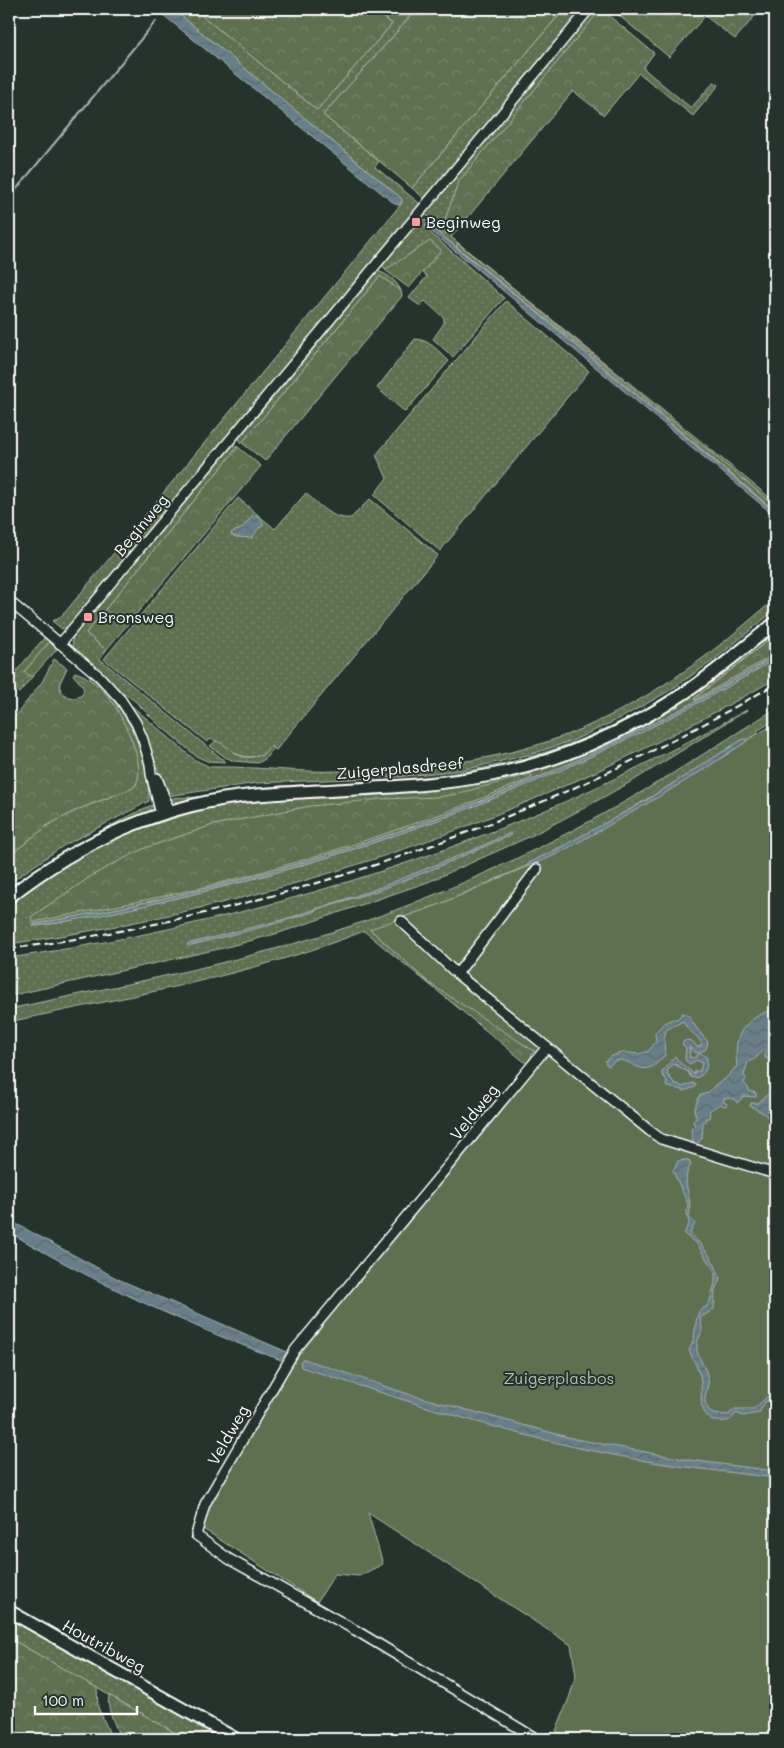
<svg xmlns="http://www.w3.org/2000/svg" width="784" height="1748" viewBox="0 0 784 1748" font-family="Mali,sans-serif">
<defs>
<pattern id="grass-dots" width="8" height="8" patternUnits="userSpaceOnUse" patternTransform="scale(1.25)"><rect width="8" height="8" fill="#5f6f51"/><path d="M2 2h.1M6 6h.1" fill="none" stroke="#77856b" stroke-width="1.8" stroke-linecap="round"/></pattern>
<pattern id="forest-crowns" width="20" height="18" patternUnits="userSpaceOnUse" patternTransform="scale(1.25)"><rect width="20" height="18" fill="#5f6f51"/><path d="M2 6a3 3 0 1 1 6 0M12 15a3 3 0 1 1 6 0" fill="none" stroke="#77856b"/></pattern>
<pattern id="water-waves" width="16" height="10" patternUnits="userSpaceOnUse" patternTransform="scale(1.25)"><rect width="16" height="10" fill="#697e88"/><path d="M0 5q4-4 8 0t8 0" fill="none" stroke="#5c686d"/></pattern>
</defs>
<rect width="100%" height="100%" fill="#26332d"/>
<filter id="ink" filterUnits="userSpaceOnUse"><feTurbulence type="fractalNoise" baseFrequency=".02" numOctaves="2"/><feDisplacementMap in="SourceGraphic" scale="10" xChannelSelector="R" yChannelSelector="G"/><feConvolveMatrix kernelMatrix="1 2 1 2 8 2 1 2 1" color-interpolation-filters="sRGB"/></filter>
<g filter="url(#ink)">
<path fill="url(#grass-dots)" stroke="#afb7a8" d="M173 9H194L317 110 392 24 374 9H390L399 16 406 9H417L323 115 379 161 375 167 419 203 418 208 73 624 62 629 52 621 58 619 67 610 401 204V198Z
M564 9H584L427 198H424L412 188Z
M591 9H602L459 181 443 225 454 234 451 237 775 502V512L533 309 428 224 425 228 504 298 453 357 433 339 444 323V318L425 301 420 306 409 298 427 276 422 272 441 250 387 268 385 270 382 264 418 218C432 218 435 233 447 234L424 213Z
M375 271C386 272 398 282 401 291L380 276 242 443 238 438 239 433Z
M506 301 589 371 440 551 374 495 387 478 376 455Z
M415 339C429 339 439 352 449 361L405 412 377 388Z
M233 445 238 447 86 633 106 650 100 659 226 762 207 761 196 756 156 722 135 701 114 686 73 647 72 637 228 446Z
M306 493C319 505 332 520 351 518L370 499 438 555 276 750 270 746 263 755C235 762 233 747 211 739L207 742 104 659 238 498 275 529Z
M775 599V610L714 660 669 691 621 718 574 740 532 754 463 770 433 773 397 777 257 783 167 796 147 739 126 701 195 760 210 767C254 766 298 773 342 771 401 770 462 765 519 750 578 735 634 706 683 672 716 650 745 624 775 599Z
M775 615V617L709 671 652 708 604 733 542 757 479 773 180 803 169 799C179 796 189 798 199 797 218 794 236 790 255 788 295 784 335 784 376 781 481 775 572 754 663 698 703 674 739 644 775 615Z
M775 628V635L695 698V700L775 654V656C549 793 295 880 34 924L33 926C50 925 68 921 84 917 120 911 155 903 190 895 396 846 592 767 775 659V679C533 818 286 904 9 944V901L38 880 89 851 136 830 194 812 245 799 422 788 588 749Z
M44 638 49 642 25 672 32 677 19 693 11 686 9 689V680Z
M90 676C127 707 149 753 149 801L63 846 9 883V856L48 825 79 809 133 788 137 784 110 699 90 679Z
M775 709V720L757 731 759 734 775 724V728L644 805 687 779 732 746C666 789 600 829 529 863L526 866 438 905 394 921 436 966 424 980 364 931C251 976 128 996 9 1022V1009C135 982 263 959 385 914 455 888 524 857 590 821 654 787 714 747 775 709Z
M747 710 636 779 584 808 531 836 428 882 279 933 223 948 9 996V958C193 931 367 884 539 813 610 783 679 747 747 710Z
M155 804 147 813 9 892V889L73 845 145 808Z
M9 1618 37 1633 223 1739H186L9 1638Z"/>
<path fill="url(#forest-crowns)" stroke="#afb7a8" d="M194 9H374L392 24 317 110Z
M417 9H564L412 188 323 115Z
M601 9 654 53 643 68 691 108 714 82 719 85 693 116 639 73 604 115 573 91 454 234 443 225 459 181Z
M611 9H761L735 39 705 16 669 57Z
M430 241 441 250 409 288 385 270Z
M457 243C564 330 669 418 775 506V511L569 337 457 247Z
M380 276 401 291 402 296 265 461 242 443Z
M238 447 261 466 106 650 86 633Z
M775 635V654L695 700 694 699Z
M49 642 57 649 32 677 24 672Z
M54 659 67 668 60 683 61 692C68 698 74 700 82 695L84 690 82 685 73 675 75 672C89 676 102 688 111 700 122 716 151 771 133 788L79 809 48 825 9 856V724L42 682Z
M216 741C236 748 234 763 262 755L270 746 274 748 265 759 258 763 234 761 225 757 210 746Z
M531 774 532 778C424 823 314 860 200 888 145 901 89 911 33 922L31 917 93 875 117 862 145 848 213 825 310 806 382 799 438 797 456 794Z
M436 966 535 1049 527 1064 424 980Z
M9 1638 97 1688 98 1707 112 1739H9Z
M109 1695 186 1739H120C116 1724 106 1711 109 1695Z"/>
<path fill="#5f6f51" stroke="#afb7a8" d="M775 724V1739H569L556 1731 569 1698 576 1676 571 1645 368 1513 383 1564 359 1576 335 1574 317 1602 200 1527 201 1514 244 1447 282 1376 540 1055 429 983 370 929 438 905 558 853 644 805 744 743 747 740Z"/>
<path fill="url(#water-waves)" stroke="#a5b2b8" d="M156 9H173L401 198 402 202 399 205 395 204Z
M427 224 533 309 775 512V516L425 226Z
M253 515C259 515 264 520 263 526L258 529 252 538 236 537 231 535 232 532 241 529Z
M775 656V659C602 763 413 839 217 888 157 903 94 919 33 926L34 924C295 880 549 793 775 656Z
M743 739H746L747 741C696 776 642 807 588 837 573 845 541 864 526 866L529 863 561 847 642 803Z
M510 833 511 835 433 869 380 890 320 908 310 913 270 925 188 946 187 944 289 918 376 889 475 849Z
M770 1010H775V1017L769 1020 771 1023H775V1034L770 1035V1037L772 1040 775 1036V1040L768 1047 775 1049V1057L767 1059 765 1058V1051L763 1050 756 1058 748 1062 744 1075 746 1078 744 1083 749 1089V1091L756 1093V1097L744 1096 737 1103 734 1098 732 1100 730 1098 724 1099 723 1102 726 1103 727 1105 724 1106 720 1104 710 1110 709 1118H705L706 1121 703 1122 702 1138 698 1143 693 1144 691 1129 695 1126 693 1121 697 1118 694 1111 699 1096 709 1092 715 1085 725 1079 737 1066C733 1035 742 1022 770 1010Z
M683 1013 690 1017 697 1029 708 1042 706 1049 699 1053 695 1052 689 1047 690 1051 689 1057 695 1058 698 1054H702L707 1058C708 1067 705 1076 695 1078L691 1077 688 1072 674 1064 668 1069 667 1074 675 1084H678L682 1087 693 1083 696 1085 695 1087 684 1091C678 1088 672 1089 666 1086L667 1080 662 1075V1072L675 1056C679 1065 689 1067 694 1075L695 1071H700L702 1063 697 1060 690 1064 685 1060 686 1048 682 1044 684 1041 691 1040 697 1047 701 1046 702 1044C698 1035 688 1032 683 1021L666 1030 664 1040 665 1055C660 1060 656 1066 649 1068 633 1072 623 1050 609 1066L606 1064 605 1061C624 1045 635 1059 648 1051 651 1049 654 1044 656 1041L655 1033C662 1025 667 1019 677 1019Z
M768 1094 771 1096H775V1129L765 1114 750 1106 751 1103H758Z
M686 1160H689L691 1165C679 1180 694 1199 689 1217L695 1224 690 1233C703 1247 715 1259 720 1279L715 1290 714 1309 700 1318C701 1323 703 1328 701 1333 700 1337 697 1341 697 1344 695 1356 706 1366 708 1378 710 1393 697 1400 713 1414L728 1415 735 1409H754L771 1393H775V1401L769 1400 765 1402 759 1413 743 1416 736 1413C730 1424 724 1421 713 1421 695 1409 704 1393 700 1376 698 1367 692 1358 689 1350 698 1334 693 1326 699 1311L707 1306 710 1301 715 1283V1272L697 1244 684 1234 689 1224 687 1213 688 1204 673 1171 678 1161Z
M9 1220 118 1279 287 1352 281 1360C187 1325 95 1283 9 1232Z
M304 1359 408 1394 575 1439 689 1460 775 1471V1478C721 1471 667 1466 614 1455 508 1435 404 1400 301 1367L300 1362Z"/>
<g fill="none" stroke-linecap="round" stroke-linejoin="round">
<path stroke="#a5b2b8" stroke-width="2" d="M9 198 156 21"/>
<defs>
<path id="minor" d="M9 601 99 676 121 700 136 723 143 740 150 764 151 774 161 815
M60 644 589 9
M157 778 170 812
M401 921 457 974 650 1131 661 1139 775 1174
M457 974 537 869
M537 1739 355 1630 229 1559 196 1535 205 1504 295 1350 547 1047"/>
<path id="major" d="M9 897C80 841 166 802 257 795 335 788 414 790 491 775 559 762 628 731 686 692 717 671 746 646 775 623
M9 1611 236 1739"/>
</defs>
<use href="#minor" stroke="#fff" stroke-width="12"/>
<use href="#major" stroke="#fff" stroke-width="15"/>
<use href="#minor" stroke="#26332d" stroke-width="9"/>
<use href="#major" stroke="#26332d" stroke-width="11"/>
<path stroke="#fff" stroke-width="2" stroke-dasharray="8 4" stroke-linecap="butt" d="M9 949C278 913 541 822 775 684"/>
</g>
</g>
<g fill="#ff9aa2" stroke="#26332d" stroke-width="2">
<rect x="411" y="217" width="10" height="10" rx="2.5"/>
<rect x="83" y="612" width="10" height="10" rx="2.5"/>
</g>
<g text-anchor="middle" stroke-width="4" stroke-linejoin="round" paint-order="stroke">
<g font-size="16" fill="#fff" stroke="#26332d" text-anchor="start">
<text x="426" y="228">Beginweg</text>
<text x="98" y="623">Bronsweg</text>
</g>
<g font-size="16" fill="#fff" stroke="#26332d">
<text transform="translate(141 525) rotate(-50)" y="6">Beginweg</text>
<text transform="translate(400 768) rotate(-5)" y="6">Zuigerplasdreef</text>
<text transform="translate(474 1112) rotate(-51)" y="6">Veldweg</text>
<text transform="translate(228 1435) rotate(-60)" y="6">Veldweg</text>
<text transform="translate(104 1646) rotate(29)" y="6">Houtribweg</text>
</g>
<g font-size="16" fill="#b7beb1" stroke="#26332d">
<text x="559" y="1384">Zuigerplasbos</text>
</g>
</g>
<rect width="784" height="1748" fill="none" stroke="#26332d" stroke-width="30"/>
<rect x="15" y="15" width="754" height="1718" fill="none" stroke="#fff" stroke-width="2" filter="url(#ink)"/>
<path d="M35 1706v8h102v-8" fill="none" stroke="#ffffff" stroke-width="2.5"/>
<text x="42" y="1706" font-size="15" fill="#ffffff" stroke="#26332d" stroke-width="4" paint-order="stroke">100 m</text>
</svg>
